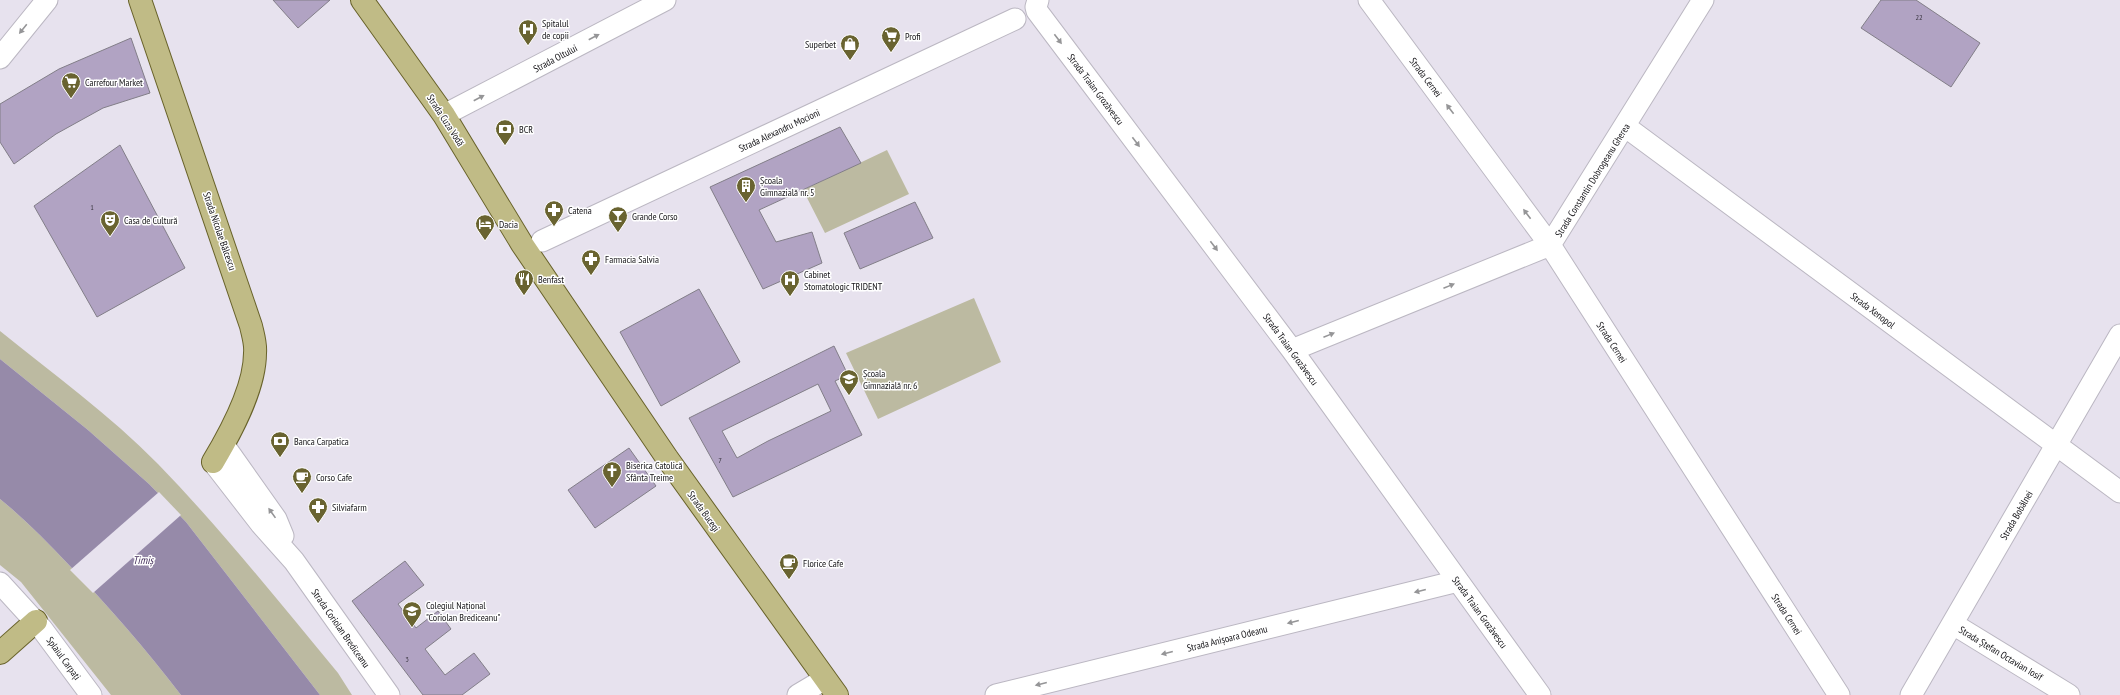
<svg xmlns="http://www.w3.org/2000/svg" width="2120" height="695" viewBox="0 0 2120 695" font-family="'PT Sans Narrow',sans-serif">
<rect width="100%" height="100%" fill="#e7e2ee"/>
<path fill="#bcbaa1" d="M887 150 909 194 825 233 803 190Z
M974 298 1001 362 878 419 846 353Z
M0 331C53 374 110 415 158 464 222 530 279 602 338 673L352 695H320L186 522 149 484 88 430 0 359Z
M0 499C25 519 47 542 69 565 109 607 146 649 181 695H111L21 582 0 565Z"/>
<path fill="#968aa9" d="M0 359 88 430 149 484 186 522 320 695H181C146 649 109 607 69 565 47 542 25 519 0 499Z"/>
<path fill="#e7e2ee" d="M159 492 181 515 93 593 70 570Z"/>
<path fill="#b1a3c3" stroke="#827e88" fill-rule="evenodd" d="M273 0H330L298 28Z
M1881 0H1916L1980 43 1951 87 1861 28Z
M131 38 150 93 103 108 56 134 14 164 0 142V104L59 69Z
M840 127 861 163 759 210 776 242 812 232 822 263 763 289 710 187Z
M120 145 185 268 97 317 34 206Z
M915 202 933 238 860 269 844 233Z
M699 289 740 362 661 406 620 332Z
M834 346 848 375 835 381 862 435 733 497 689 418ZM818 384 831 411 768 441 737 458 722 431Z
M629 448 656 486 595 528 568 490Z
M405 561 424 585 398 604 416 628 438 611 451 629 425 649 445 675 474 653 490 674 462 695H423L352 601Z"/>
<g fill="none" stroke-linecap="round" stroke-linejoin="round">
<defs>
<path id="street" d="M1038 0 1036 7 1037 11 1292 350 1540 695
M1369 0 1550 245 1839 695
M0 58 47 0
M444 115 665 0
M1626 127 2120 492
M542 241 1015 19
M1292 350 1550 245 1703 0
M223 444 276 519 283 536
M213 462 261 524 294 561 389 695
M0 583 42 629 91 695
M1953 624 2069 695
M798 695 825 679
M996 695 1458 581
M1911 695 2120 335"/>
<path id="primary" d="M140 0 251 326C253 335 256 344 255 353 255 388 231 432 213 462
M362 0 444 115 522 244 667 458 837 695
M0 653 36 621"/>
</defs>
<use href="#street" stroke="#bbb7c2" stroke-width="23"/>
<use href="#primary" stroke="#68622a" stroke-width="24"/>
<use href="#street" stroke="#fff" stroke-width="21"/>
<use href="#primary" stroke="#c0bb86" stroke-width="22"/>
</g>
<defs><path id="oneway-solid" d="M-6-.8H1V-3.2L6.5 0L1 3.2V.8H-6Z"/></defs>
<g fill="#959597">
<use href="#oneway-solid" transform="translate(23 29) rotate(129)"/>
<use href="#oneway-solid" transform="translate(594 37) rotate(-28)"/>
<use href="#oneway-solid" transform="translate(1058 39) rotate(53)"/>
<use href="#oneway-solid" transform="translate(479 98) rotate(-28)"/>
<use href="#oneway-solid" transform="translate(1450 109) rotate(-127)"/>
<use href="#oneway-solid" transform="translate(1136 142) rotate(53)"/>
<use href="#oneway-solid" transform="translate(1527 214) rotate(-127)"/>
<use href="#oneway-solid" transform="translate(1214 246) rotate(53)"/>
<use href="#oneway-solid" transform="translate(1449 286) rotate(-22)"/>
<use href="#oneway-solid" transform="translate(1329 335) rotate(-22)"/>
<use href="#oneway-solid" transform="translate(272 513) rotate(-125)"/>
<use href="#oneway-solid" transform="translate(1420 591) rotate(166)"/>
<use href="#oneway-solid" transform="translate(1293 622) rotate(166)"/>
<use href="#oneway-solid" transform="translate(1167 653) rotate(166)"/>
<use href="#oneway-solid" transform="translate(1041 684) rotate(166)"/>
</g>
<defs>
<symbol id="hospital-pin" viewBox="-11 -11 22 30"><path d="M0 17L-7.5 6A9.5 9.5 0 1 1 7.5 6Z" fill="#696330" stroke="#fff"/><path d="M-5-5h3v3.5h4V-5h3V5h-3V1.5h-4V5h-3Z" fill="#fff"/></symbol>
<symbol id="supermarket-pin" viewBox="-11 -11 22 30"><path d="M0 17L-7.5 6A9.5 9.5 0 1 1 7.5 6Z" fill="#696330" stroke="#fff"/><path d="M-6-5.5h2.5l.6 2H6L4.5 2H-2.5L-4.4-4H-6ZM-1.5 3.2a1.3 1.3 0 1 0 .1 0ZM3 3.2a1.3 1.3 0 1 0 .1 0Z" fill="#fff"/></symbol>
<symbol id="shop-pin" viewBox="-11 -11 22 30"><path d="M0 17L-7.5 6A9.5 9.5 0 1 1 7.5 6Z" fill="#696330" stroke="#fff"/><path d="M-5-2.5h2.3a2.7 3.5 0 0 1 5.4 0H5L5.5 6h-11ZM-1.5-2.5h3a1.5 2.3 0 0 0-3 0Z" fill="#fff"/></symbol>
<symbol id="bank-pin" viewBox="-11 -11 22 30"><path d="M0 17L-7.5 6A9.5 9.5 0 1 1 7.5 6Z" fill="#696330" stroke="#fff"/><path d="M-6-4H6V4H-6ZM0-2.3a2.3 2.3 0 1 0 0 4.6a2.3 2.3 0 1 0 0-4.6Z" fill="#fff"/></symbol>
<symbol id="building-pin" viewBox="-11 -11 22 30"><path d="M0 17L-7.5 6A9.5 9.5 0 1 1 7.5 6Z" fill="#696330" stroke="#fff"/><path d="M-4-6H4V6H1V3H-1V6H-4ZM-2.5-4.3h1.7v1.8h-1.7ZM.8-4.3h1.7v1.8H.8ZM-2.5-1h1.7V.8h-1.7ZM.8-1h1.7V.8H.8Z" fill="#fff"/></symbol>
<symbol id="pharmacy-pin" viewBox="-11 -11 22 30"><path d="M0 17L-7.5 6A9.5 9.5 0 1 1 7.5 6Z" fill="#696330" stroke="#fff"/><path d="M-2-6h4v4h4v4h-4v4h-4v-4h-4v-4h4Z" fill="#fff"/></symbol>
<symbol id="bar-pin" viewBox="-11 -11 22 30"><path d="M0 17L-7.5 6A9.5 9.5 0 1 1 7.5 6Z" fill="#696330" stroke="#fff"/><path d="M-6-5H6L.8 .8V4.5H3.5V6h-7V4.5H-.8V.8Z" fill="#fff"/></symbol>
<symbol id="theatre-pin" viewBox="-11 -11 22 30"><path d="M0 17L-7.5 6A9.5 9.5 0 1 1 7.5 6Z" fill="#696330" stroke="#fff"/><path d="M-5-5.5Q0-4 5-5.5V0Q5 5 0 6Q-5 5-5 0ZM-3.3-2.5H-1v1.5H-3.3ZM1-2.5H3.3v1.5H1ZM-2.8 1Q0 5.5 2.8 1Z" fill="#fff"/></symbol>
<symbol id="hotel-pin" viewBox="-11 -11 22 30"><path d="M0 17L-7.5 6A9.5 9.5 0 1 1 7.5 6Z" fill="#696330" stroke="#fff"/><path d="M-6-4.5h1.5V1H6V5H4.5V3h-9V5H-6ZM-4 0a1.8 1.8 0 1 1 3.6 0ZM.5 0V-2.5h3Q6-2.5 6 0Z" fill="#fff"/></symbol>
<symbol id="restaurant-pin" viewBox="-11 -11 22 30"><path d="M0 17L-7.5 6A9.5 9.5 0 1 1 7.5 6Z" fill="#696330" stroke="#fff"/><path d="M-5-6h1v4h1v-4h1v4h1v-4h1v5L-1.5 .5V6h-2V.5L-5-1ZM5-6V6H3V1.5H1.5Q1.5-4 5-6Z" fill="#fff"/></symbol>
<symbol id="school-pin" viewBox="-11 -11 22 30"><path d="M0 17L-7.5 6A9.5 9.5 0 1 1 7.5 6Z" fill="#696330" stroke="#fff"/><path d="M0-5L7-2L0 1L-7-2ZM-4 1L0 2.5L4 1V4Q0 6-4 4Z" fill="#fff"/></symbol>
<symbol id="church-pin" viewBox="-11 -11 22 30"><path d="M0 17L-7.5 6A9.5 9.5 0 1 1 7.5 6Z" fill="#696330" stroke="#fff"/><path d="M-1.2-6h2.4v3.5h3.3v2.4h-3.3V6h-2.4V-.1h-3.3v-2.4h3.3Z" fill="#fff"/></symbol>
<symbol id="cafe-pin" viewBox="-11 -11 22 30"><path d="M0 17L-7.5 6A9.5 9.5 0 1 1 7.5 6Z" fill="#696330" stroke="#fff"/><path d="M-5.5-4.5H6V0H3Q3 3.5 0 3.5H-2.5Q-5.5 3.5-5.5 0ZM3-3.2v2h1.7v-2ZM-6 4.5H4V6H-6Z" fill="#fff"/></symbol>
</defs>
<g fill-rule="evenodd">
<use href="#hospital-pin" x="517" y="18" width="22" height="30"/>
<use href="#supermarket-pin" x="880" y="25" width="22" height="30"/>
<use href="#shop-pin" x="839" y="33" width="22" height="30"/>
<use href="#supermarket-pin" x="60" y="71" width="22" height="30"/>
<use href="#bank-pin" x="494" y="118" width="22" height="30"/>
<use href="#building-pin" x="735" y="175" width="22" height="30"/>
<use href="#pharmacy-pin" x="543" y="199" width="22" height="30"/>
<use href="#bar-pin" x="607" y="205" width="22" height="30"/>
<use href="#theatre-pin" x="99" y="209" width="22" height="30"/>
<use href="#hotel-pin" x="474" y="213" width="22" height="30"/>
<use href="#pharmacy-pin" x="580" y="248" width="22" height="30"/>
<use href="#restaurant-pin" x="513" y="268" width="22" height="30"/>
<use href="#hospital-pin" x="779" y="269" width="22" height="30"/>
<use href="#school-pin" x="838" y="368" width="22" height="30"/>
<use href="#bank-pin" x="269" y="430" width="22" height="30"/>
<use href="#church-pin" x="601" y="460" width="22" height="30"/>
<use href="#cafe-pin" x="291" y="466" width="22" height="30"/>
<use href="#pharmacy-pin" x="307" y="496" width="22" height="30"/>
<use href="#cafe-pin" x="778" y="552" width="22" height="30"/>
<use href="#school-pin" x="401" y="600" width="22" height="30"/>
</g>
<g text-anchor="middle" stroke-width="3" stroke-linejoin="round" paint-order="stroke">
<g font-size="8" fill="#3b3742">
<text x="1919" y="20">22</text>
<text x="92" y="210">1</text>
<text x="720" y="463">7</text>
<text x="407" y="662">3</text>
</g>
<g font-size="10" fill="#141317" stroke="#fff" text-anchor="start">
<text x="542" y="27">Spitalul<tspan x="542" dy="12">de copii</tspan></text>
<text x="905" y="40">Profi</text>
<text x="836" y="48" text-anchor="end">Superbet</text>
<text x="85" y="86">Carrefour Market</text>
<text x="519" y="133">BCR</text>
<text x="760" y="184">Școala<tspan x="760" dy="12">Gimnazială nr. 5</tspan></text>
<text x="568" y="214">Catena</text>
<text x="632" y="220">Grande Corso</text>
<text x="124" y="224">Casa de Cultură</text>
<text x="499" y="228">Dacia</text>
<text x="605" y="263">Farmacia Salvia</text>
<text x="804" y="278">Cabinet<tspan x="804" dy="12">Stomatologic TRIDENT</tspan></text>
<text x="538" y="283">Benfast</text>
<text x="863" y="377">Școala<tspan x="863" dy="12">Gimnazială nr. 6</tspan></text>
<text x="294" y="445">Banca Carpatica</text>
<text x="626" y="469">Biserica Catolică<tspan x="626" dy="12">Sfânta Treime</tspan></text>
<text x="316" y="481">Corso Cafe</text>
<text x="332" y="511">Silviafarm</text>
<text x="803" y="567">Florice Cafe</text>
<text x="426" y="609">Colegiul Național<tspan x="426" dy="12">"Coriolan Brediceanu"</tspan></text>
</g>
<g font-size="10" fill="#141317" stroke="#fff">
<text transform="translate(555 58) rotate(-28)" y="4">Strada Oltului</text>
<text transform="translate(1426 77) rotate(53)" y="4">Strada Cernei</text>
<text transform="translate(1096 89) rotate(53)" y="4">Strada Traian Grozăvescu</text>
<text transform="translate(446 120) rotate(57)" y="4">Strada Cuza Vodă</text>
<text transform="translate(779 130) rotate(-25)" y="4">Strada Alexandru Mocioni</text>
<text transform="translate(1592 180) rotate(-58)" y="4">Strada Constantin Dobrogeanu Gherea</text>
<text transform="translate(220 231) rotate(71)" y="4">Strada Nicolae Bălcescu</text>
<text transform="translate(1873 310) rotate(37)" y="4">Strada Xenopol</text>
<text transform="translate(1612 342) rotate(57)" y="4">Strada Cernei</text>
<text transform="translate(1291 349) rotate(54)" y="4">Strada Traian Grozăvescu</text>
<text transform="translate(704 511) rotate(54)" y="4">Strada Bucegi</text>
<text transform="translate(2016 515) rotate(-60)" y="4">Strada Bobâlnei</text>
<text transform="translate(1480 612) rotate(54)" y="4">Strada Traian Grozăvescu</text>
<text transform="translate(1787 614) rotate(57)" y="4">Strada Cernei</text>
<text transform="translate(341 628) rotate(55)" y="4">Strada Coriolan Brediceanu</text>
<text transform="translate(1227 638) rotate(-14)" y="4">Strada Anișoara Odeanu</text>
<text transform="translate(2001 653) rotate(31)" y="4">Strada Ștefan Octavian Iosif</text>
<text transform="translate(64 658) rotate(54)" y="4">Splaiul Carpați</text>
</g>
<g font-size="11" font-style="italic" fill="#432e5a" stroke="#fff">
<text x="143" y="564">Timiș</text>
</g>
</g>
</svg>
